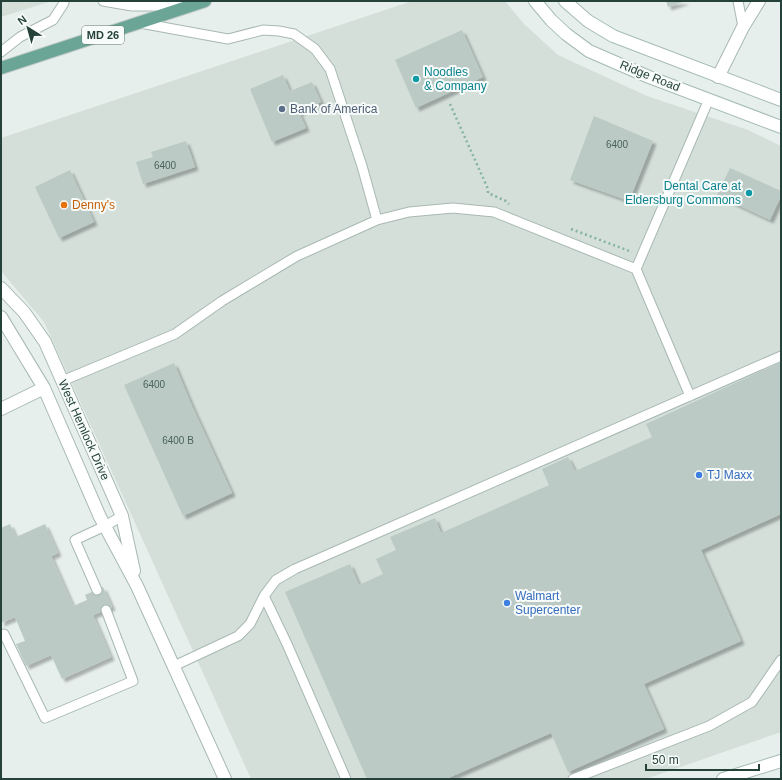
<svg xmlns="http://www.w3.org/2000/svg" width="782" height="780" viewBox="0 0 782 780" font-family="Helvetica,sans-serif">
<defs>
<filter id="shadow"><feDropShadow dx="3.5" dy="3.5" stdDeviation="1" flood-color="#0004"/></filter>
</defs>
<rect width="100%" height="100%" fill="#e6efeb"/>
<path fill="#d4dfda" d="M1 1H52L1 17Z
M412 1H505L524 24 558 55 647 96 748 130 781 146V732L646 779H251L44 322 1 271V138Z"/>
<path fill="#bbcac4" filter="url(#shadow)" d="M666 1H686L668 7Z
M462 30 483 77 416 108 395 60Z
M283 75 290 91 312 82 321 102 299 112 306 128 272 142 250 89Z
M594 116 653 141 629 201 570 180Z
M186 141 195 167 143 184 136 162 153 157 151 152Z
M730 168 781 191V196L770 220 717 195Z
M70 170 94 222 59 238 35 187Z
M781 362V514L701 550 741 641 644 684 664 729 568 772 551 733 446 779H367L285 592 350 564 359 585 383 574 376 559 396 550 390 537 435 518 441 533 549 485 542 469 568 457 575 471 652 437 646 424Z
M174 363 193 408 232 493 183 516 124 385Z
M10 524 16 537 45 524 58 553 51 556 73 606 87 600 85 595 103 587 112 607 93 615 111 657 62 679 51 655 26 666 16 644 25 641 15 617 1 623V528Z"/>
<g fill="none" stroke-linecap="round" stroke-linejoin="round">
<defs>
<path id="lane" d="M103 1 132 6H184
M738 1 743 27
M140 23 228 39 263 30 279 31 294 34 315 49 330 69 362 166 377 220
M1 52 20 37 53 20 64 3V1
M62 381 175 334 222 301 297 256 377 220 409 212 453 208 494 212 636 269
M690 396 636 269 709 99
M97 590 75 540 105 526 122 516
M264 596 287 644 346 779
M4 634 45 718 133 681 106 610
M174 666 238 636 250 624 264 596 276 580 295 569 781 356
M573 779 709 726 752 702 781 660"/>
<path id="street" d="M718 77 743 27 759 1
M1 288 24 312 45 342 122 516 134 571
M1 317 44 388 100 517 137 586 225 779
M1 409 44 388"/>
<path id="secondary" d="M535 1 551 20 566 34 589 51 649 77 781 127
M565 1 588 21 613 36 781 100
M723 779 781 761"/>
<path id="primary" d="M1 68 205 1"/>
</defs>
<use href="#lane" stroke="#a8b8b2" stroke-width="11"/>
<use href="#street" stroke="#a8b8b2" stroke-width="14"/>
<use href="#secondary" stroke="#a4bbb3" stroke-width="14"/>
<use href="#primary" stroke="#c2cac8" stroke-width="14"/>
<path stroke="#86b3a5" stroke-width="2.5" stroke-dasharray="2 3" stroke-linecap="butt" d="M450 104 488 189V193L506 201 509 204
M571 229 632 252"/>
<use href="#lane" stroke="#fff" stroke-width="9"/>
<use href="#street" stroke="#fff" stroke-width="12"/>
<use href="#secondary" stroke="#fff" stroke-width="12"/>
<use href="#primary" stroke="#6aa596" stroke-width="12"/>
</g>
<g fill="#0f9aa8" stroke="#f7fbf9" stroke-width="1.5">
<circle cx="416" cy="79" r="4"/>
<circle cx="749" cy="193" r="4"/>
</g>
<circle fill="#5c6f8a" stroke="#f7fbf9" stroke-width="1.5" cx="282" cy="109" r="4"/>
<circle fill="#e8710a" stroke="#f7fbf9" stroke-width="1.5" cx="64" cy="205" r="4"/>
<g fill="#3f7fe0" stroke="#f7fbf9" stroke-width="1.5">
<circle cx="699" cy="475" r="4"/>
<circle cx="507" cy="603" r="4"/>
</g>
<g text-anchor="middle" stroke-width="4" stroke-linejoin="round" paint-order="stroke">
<g font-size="10" fill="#4a645c">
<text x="617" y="148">6400</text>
<text x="165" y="169">6400</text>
<text x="154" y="388">6400</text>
<text x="178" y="444">6400 B</text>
</g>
<rect fill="#f7fbf9" stroke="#637a73" stroke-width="1" x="82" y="26" width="42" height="18" rx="3"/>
<g font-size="11" font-weight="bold" fill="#24423a">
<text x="103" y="39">MD 26</text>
</g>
<g font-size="12" fill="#0d838f" stroke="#f7fbf9" text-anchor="start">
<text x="424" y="76">Noodles<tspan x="424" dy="14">&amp; Company</tspan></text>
<text x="741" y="190" text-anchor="end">Dental Care at<tspan x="741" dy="14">Eldersburg Commons</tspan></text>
</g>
<g font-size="12" fill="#24423a" stroke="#f7fbf9">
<text transform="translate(650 76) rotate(22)" y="4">Ridge Road</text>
<text transform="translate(84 430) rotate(66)" y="4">West Hemlock Drive</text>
</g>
<g font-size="12" fill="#4e5e75" stroke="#f7fbf9" text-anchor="start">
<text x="290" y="113">Bank of America</text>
</g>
<g font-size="12" fill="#c56008" stroke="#f7fbf9" text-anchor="start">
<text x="72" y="209">Denny's</text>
</g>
<g font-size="12" fill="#366cbe" stroke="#f7fbf9" text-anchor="start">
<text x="707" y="479">TJ Maxx</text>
<text x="515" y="600">Walmart<tspan x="515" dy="14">Supercenter</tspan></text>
</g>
</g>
<rect width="782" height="780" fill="none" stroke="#24423a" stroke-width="4"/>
<g transform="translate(28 28) rotate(323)" stroke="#f7fbf9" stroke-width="3" paint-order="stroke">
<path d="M0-3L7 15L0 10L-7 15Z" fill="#24423a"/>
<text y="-6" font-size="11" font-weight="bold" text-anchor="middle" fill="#24423a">N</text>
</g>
<path d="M646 764v6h113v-6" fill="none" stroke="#24423a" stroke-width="2"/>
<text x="652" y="764" font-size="12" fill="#24423a" stroke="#f7fbf9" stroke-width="3" paint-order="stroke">50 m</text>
</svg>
